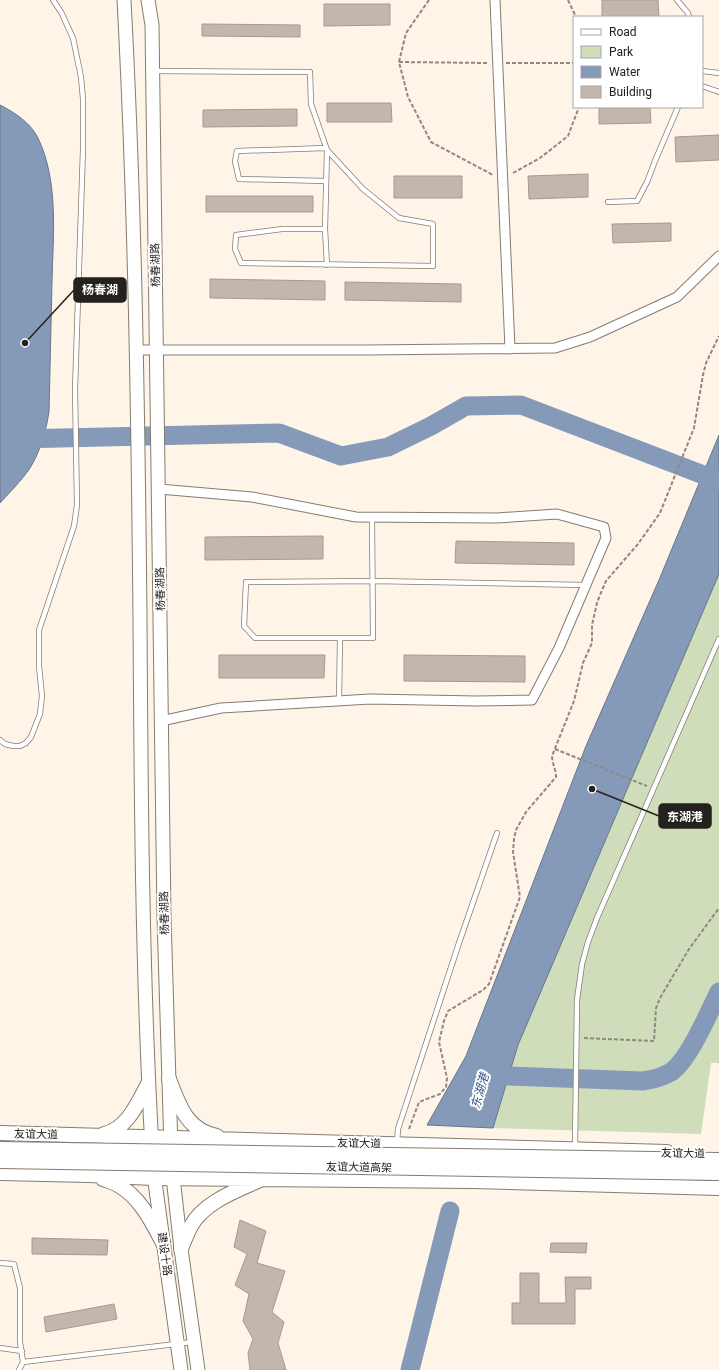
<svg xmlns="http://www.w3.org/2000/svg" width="719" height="1370" viewBox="0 0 719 1370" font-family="Roboto,'Noto Sans SC',sans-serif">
<rect width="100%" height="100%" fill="#fff4e8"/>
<path fill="#d0ddbb" d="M719 574V1063H711L701 1134 493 1128 518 1045Z"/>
<path fill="#859ab9" stroke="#68768a" d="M0 105C15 113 30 122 38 138 59 182 53 235 52 282 51 325 50 369 49 412 46 431 40 452 30 468 22 480 10 492 0 503Z
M719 435V574L518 1045 493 1128 427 1125 466 1056 586 746 659 580Z"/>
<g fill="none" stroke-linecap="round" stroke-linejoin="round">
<path stroke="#859ab9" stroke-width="19" d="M17 439 279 433 341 456 388 447 431 426 466 406 521 405 719 481
M484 1075 642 1081C652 1080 662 1077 671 1072 689 1060 709 1012 719 992
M410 1370 450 1211"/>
</g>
<path fill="#c2b7ac" stroke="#a49b90" d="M602 0H658L659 17H602Z
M324 4H390V25L324 26Z
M202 24 300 25V37L202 36Z
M327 103H391L392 122H327Z
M599 107H650L651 123 599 124Z
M297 109V126L203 127V110Z
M719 135V160L676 162 675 137Z
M588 174V197L529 199 528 176Z
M394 176H462V198H394Z
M206 196H313V212H206Z
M671 223V241L613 243 612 224Z
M210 279 325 281V300L210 298Z
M345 282 461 284V302L345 300Z
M323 536V559L205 560V537Z
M456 541 574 543V565L455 563Z
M219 655H325L324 678H219Z
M404 655 525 656V682L404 681Z
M240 1220 266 1231 257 1263 285 1271 272 1312 284 1322 278 1343 286 1370H250L248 1353 253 1339 243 1321 249 1294 235 1285 247 1254 234 1247Z
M32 1238 108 1240 107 1255 32 1254Z
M551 1243H587L586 1253 550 1252Z
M520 1273H539V1303H566L565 1277H591V1289H575V1324H512V1303H520Z
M114 1304 117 1319 46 1332 44 1317Z"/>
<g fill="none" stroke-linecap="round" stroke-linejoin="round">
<defs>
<path id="lane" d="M677 0 688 13 689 17
M154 71 310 72 311 104 327 150 363 189 399 218 433 224V266L241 263 235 249 236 235 282 229H325L327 265
M702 71 719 73
M702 86 719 92
M326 181 239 179 235 161 237 151 326 148
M608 202 637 201 647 182 655 161 678 107
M325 229 327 150
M372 517 373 638H255L244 626 246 582 373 581 586 585
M339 701 340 638
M0 740 5 744 13 746H20L26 743 31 737 40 714 42 696 39 666V630L74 526 77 505 75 389 83 149V99L81 77 73 38 61 12 53 0
M397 1142 398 1129 459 943 497 833
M575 1148 577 1000 582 964 588 942 597 918 719 639
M0 1263 14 1264 20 1288V1342L23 1362 193 1342
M0 1348 22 1351
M19 1370 23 1362"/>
<path id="street" d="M495 0 510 349
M135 350H367L555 348 590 337 677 297 719 256
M159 489 252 497 356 517 497 518 557 514 604 527 606 538 559 648 532 700 477 701 370 699 221 708 161 721"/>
<path id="secondary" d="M124 0C135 206 138 412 140 617 141 794 142 971 152 1148
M148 0 152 25 164 917 171 1148
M153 1168 181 1370
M172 1168 181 1249 198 1370"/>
<path id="primary" d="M169 1079C179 1105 186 1130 217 1136
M0 1133 667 1152
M104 1134C127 1129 138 1103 148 1084
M0 1173 89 1175 153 1178 473 1181 719 1188
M103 1179C108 1181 113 1182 118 1185 140 1197 152 1222 163 1243
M181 1249C184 1241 187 1233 191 1226 204 1202 236 1191 260 1180"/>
</defs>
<use href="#lane" stroke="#857c71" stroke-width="6"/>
<use href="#street" stroke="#857c71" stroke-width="11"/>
<use href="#secondary" stroke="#857c71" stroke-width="15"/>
<use href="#primary" stroke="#857c71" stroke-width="16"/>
<path stroke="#908881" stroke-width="2" stroke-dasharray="4 2" stroke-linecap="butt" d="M429 0 406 33 399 62 408 97 431 142 493 175
M568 0 576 17
M399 62 488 63
M506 63H574
M513 173 540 158 568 136 579 107
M555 749 647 786
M584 1038 654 1041 656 1008 660 998 689 949 719 908
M409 1129 419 1102 440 1094 446 1087 447 1078 439 1042 444 1021 448 1011 483 990 489 984 520 897 513 852 514 839 516 830 526 812 556 777C556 769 552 763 552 756L574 701 583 663 592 643V625L597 603 600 595 606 581 638 544 660 513 694 428 703 375 706 363 719 336"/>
<use href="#lane" stroke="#fff" stroke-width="4.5"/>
<use href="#street" stroke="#fff" stroke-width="9"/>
<use href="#secondary" stroke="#fff" stroke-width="13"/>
<use href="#primary" stroke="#fff" stroke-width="14"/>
<defs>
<path id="primary-bridge" d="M0 1149 719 1160
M0 1161 719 1173"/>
</defs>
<use href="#primary-bridge" stroke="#857c71" stroke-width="16" stroke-linecap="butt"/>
<use href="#primary-bridge" stroke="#fff" stroke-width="14"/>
</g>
<g text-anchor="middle" stroke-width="4" stroke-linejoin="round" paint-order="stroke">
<g font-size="11" fill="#25211d" stroke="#fff">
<text transform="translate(155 265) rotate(-91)" y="4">杨春湖路</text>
<text transform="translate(160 589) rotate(-91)" y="4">杨春湖路</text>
<text transform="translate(164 913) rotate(-91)" y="4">杨春湖路</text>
<text transform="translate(36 1134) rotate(1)" y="4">友谊大道</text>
<text transform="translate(359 1143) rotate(1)" y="4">友谊大道</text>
<text transform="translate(683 1153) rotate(1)" y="4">友谊大道</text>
<text transform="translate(359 1167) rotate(1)" y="4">友谊大道高架</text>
<text transform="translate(165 1254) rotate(82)" y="4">建设十路</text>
</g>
<g font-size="12" font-style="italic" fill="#395884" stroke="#fff">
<text transform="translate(480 1091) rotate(-74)" y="4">东湖港</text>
</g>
</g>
<path fill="none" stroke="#25211d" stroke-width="1.5" d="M25 343L74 290M592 789L659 816"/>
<g fill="#25211d" stroke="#fff" stroke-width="1.5">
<circle cx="25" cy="343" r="4"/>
<circle cx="592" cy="789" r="4"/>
</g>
<g fill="#25211d" stroke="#25211d" stroke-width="1.5">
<rect x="74" y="278" width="52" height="24" rx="4"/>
<rect x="659" y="804" width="52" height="24" rx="4"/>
</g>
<g font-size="12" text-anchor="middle" font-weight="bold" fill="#fff">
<text x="100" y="294">杨春湖</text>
<text x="685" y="821">东湖港</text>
</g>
<rect x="573" y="16" width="130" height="92" fill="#ffffff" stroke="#a8a6a5"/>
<rect x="581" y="29" width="20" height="6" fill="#ffffff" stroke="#a8a6a5"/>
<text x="609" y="36" font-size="12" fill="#25211d">Road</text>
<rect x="581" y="46" width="20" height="12" fill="#d0ddbb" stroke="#a8a6a5"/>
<text x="609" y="56" font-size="12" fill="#25211d">Park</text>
<rect x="581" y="66" width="20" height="12" fill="#859ab9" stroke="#a8a6a5"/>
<text x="609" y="76" font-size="12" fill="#25211d">Water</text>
<rect x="581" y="86" width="20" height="12" fill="#c2b7ac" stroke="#a8a6a5"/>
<text x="609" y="96" font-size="12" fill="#25211d">Building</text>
</svg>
